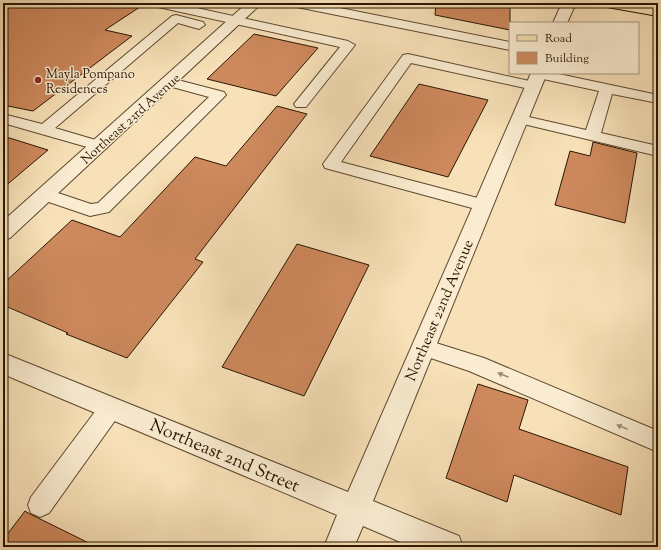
<svg xmlns="http://www.w3.org/2000/svg" width="661" height="550" viewBox="0 0 661 550" font-family="'Sorts Mill Goudy',serif">
<rect width="100%" height="100%" fill="#f8e1b8"/>
<filter id="stains"><feTurbulence type="fractalNoise" baseFrequency=".005" numOctaves="4"/><feColorMatrix values="0 0 0 0 .2 0 0 0 0 .09 0 0 0 0 .02 0 0 0 .5 -.17"/></filter>
<radialGradient id="worn" r=".72"><stop offset=".6" stop-color="#630" stop-opacity="0"/><stop offset="1" stop-color="#630" stop-opacity=".3"/></radialGradient>
<path fill="#ce895d" stroke="#291601" d="M3 3H146L105 30 132 36 33 111 3 105Z
M436 3H510V30L435 15Z
M254 34 318 48 276 96 207 79Z
M419 84 488 100 448 177 370 156Z
M277 106 307 114 195 259 203 262 127 358 66 334 68 333 3 305V284L72 220 120 237 195 157 226 166Z
M3 136 48 150 3 188Z
M593 142 637 153 625 223 555 205 570 151 590 156Z
M297 244 369 265 304 396 222 367Z
M478 384 528 400 519 429 628 467 621 515 514 475 507 502 446 478Z
M25 511 30 514 97 547H3V540Z"/>
<g fill="none" stroke-linecap="round" stroke-linejoin="round">
<defs>
<path id="lane" d="M152 3H174L348 41 355 45 306 107H296L294 104 340 47 158 7Z
M291 3H315L510 42V50L297 7Z
M176 15 203 22 205 25 199 29 178 23 55 128 106 143 108 146 106 149H94L3 123V114L42 124 172 16Z
M408 54 534 82 539 83 541 86 539 89 534 90 411 63 341 162 489 201 492 205 489 209 483 211 325 168 323 164 403 55Z
M533 73H554L658 95V103L612 94 601 133 658 146V156L515 122 513 119 515 116 520 115 586 130 599 91 534 77Z
M170 78 224 92 226 95 109 212 90 216 40 199 38 195 40 191 46 189 91 204 98 203 209 97 165 85 163 82 165 79Z
M423 339 484 358 658 431V452L469 371 416 353 413 347 416 341Z
M111 398 119 401 122 408 119 415 49 513 40 517 31 513 28 505 31 497 103 401Z"/>
<path id="street" d="M247 3H262L10 238 3 240V221Z
M562 3H576L567 23H553Z
M531 73H547L373 501 459 536 463 547H412L363 526 354 547H324L337 515 3 374V353L348 492Z"/>
<path id="primary" d="M600 3H631L658 8V16L607 7 602 6Z"/>
</defs>
<use href="#lane" stroke="#5d492f" stroke-width="2"/>
<use href="#street" stroke="#5d492f" stroke-width="2"/>
<use href="#primary" stroke="#291601" stroke-width="2"/>
<use href="#lane" fill="#faecd1" fill-rule="evenodd"/>
<use href="#street" fill="#faecd1" fill-rule="evenodd"/>
<use href="#primary" fill="#f8e1b8" fill-rule="evenodd"/>
</g>
<defs><path id="oneway-solid" d="M-6-.8H1V-3.2L6.5 0L1 3.2V.8H-6Z"/></defs>
<g fill="#9c8c73">
<use href="#oneway-solid" transform="translate(503 375) rotate(-157)"/>
<use href="#oneway-solid" transform="translate(622 427) rotate(-157)"/>
</g>
<circle fill="#8f2418" stroke="#faecd1" stroke-width="1.5" cx="38" cy="80" r="4"/>
<g text-anchor="middle" stroke-width="3" stroke-linejoin="round" paint-order="stroke">
<g font-size="13" fill="#291601" stroke="#faecd1" text-anchor="start">
<text x="46" y="78">Mayla Pompano<tspan x="46" dy="15">Residences</tspan></text>
</g>
<g font-size="13" fill="#291601" stroke="#faecd1">
<text transform="translate(130 118) rotate(-42)" y="5">Northeast 23rd Avenue</text>
</g>
<g font-size="15" fill="#291601" stroke="#faecd1">
<text transform="translate(439 310) rotate(-67)" y="5">Northeast 22nd Avenue</text>
</g>
<g font-size="18" fill="#291601" stroke="#faecd1">
<text transform="translate(225 455) rotate(23)" y="6">Northeast 2nd Street</text>
</g>
</g>
<rect width="661" height="550" fill="none" stroke="#f8e1b8" stroke-width="16"/>
<rect x="4" y="4" width="653" height="542" fill="none" stroke="#291601" stroke-width="2"/>
<rect x="8" y="8" width="645" height="534" fill="none" stroke="#291601"/>
<rect x="509" y="22" width="130" height="52" fill="#faecd1" stroke="#a6967e"/>
<rect x="517" y="35" width="20" height="6" fill="#f8e1b8" stroke="#a6967e"/>
<text x="545" y="42" font-size="12" fill="#291601">Road</text>
<rect x="517" y="52" width="20" height="12" fill="#ce895d" stroke="#a6967e"/>
<text x="545" y="62" font-size="12" fill="#291601">Building</text>
<rect width="100%" height="100%" filter="url(#stains)"/>
<rect width="100%" height="100%" fill="url(#worn)"/>
</svg>
